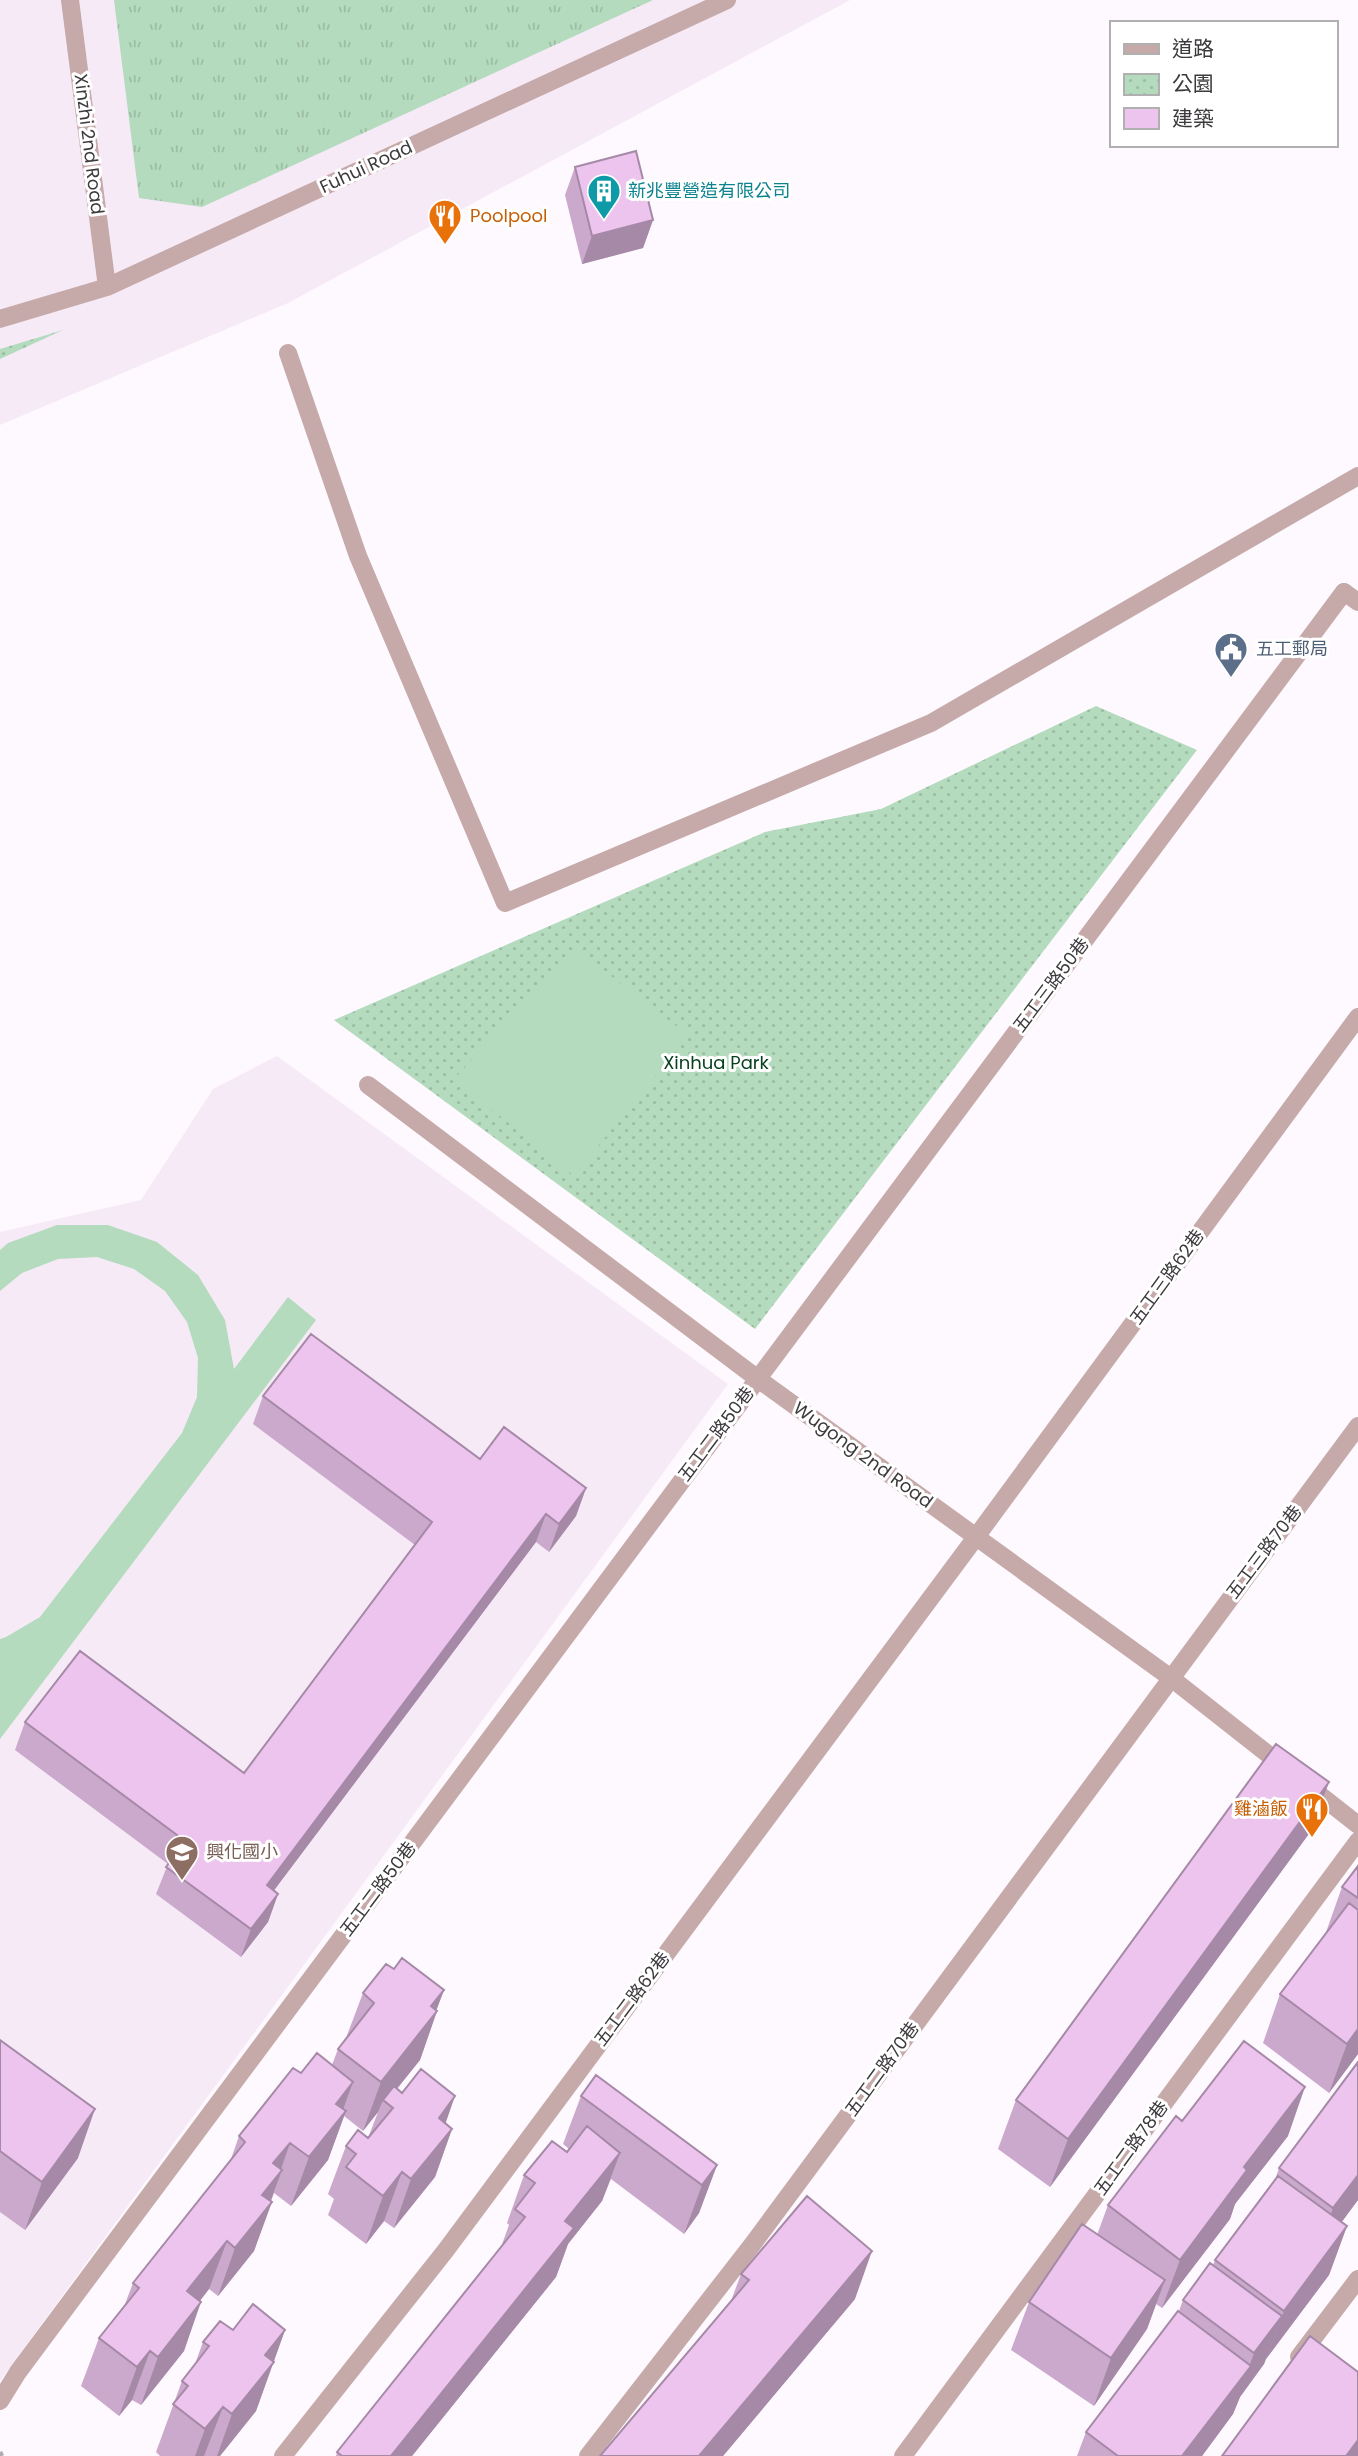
<svg xmlns="http://www.w3.org/2000/svg" width="1358" height="2456" viewBox="0 0 1358 2456" font-family="Poppins,'Noto Sans TC',sans-serif">
<defs>
<pattern id="grass-tufts" width="24" height="20" patternUnits="userSpaceOnUse" patternTransform="scale(1.75)"><rect width="24" height="20" fill="#b4dbbd"/><path d="M3 7l-1-3M5 7V3M7 7l1-3M15 17l-1-3M17 17v-4M19 17l1-3" fill="none" stroke="#9cbda3"/></pattern>
<pattern id="park-dots" width="8" height="8" patternUnits="userSpaceOnUse" patternTransform="scale(1.75)"><rect width="8" height="8" fill="#b4dbbd"/><path d="M2 2h.1M6 6h.1" fill="none" stroke="#9cbda3" stroke-width="1.8" stroke-linecap="round"/></pattern>
</defs>
<rect width="100%" height="100%" fill="#fef9fe"/>
<path fill="#f6eaf7" d="M0 0H850L288 303 0 425Z
M277 1056 728 1384 0 2381V1232L141 1200 213 1089Z"/>
<path fill="url(#grass-tufts)" d="M114 0H653L202 207 139 198Z"/>
<path fill="url(#park-dots)" d="M63 330 0 359V349Z
M1096 706 1197 750 755 1329 334 1020 765 832 881 809Z"/>
<path fill="#b4dbbd" d="M576 949 688 1035 574 1176 454 1079Z
M57 1225H108L157 1242 198 1275 225 1320 234 1369 288 1297 316 1320 0 1739V1639L6 1637 40 1617 182 1433 197 1397 198 1358 187 1322 165 1291 134 1269 97 1257 58 1259 22 1273 0 1291V1250L8 1243Z"/>
<g fill="none" stroke-linecap="round" stroke-linejoin="round">
<path stroke="#b0acb0" stroke-width="4.5" stroke-dasharray="7 3.5" stroke-linecap="butt" d="M0 2452 2 2456"/>
<path stroke="#c6aaaa" stroke-width="18" d="M288 353 358 556 505 903 931 723 1358 476
M1299 2357 1358 2279
M0 2401 18 2372 1344 592
M283 2456 446 2250 976 1537 1358 1017
M588 2456 752 2245 1358 1426
M903 2456 1358 1841"/>
<path stroke="#c6aaaa" stroke-width="18" d="M70 0 107 287
M0 319 107 287 727 0
M1344 592 1358 602
M368 1085 758 1379 1171 1678 1358 1825"/>
</g>
<path fill="#cba9cd" d="M575 167 653 220 643 248 582 264 565 195Z
M263 1396 480 1459 586 1488 576 1516 549 1552 536 1542 274 1890 278 1894 268 1922 241 1957 156 1894 168 1864 15 1750 25 1722 244 1773 415 1545 253 1424Z
M1329 1782 1311 1831 1050 2187 998 2149 1016 2100Z
M1358 1866V2054L1329 2093 1263 2043 1280 1994 1325 1935 1342 1887Z
M394 1969 444 1990 436 2010 437 2011 420 2060 397 2089 452 2129 435 2177 394 2228 384 2221 366 2244 328 2215 334 2199 328 2194 346 2146 368 2138 378 2112 363 2131 344 2116 328 2160 291 2206 274 2193 254 2251 218 2296 209 2289 200 2301 184 2351 141 2405 132 2400 119 2416 81 2386 99 2338 125 2304 133 2283 231 2159 239 2136 301 2073 332 2065 338 2049 346 2038 363 1993Z
M0 2040 78 2158 25 2230 0 2212Z
M1358 2062V2200L1341 2222 1347 2226 1329 2275 1266 2359 1264 2364 1240 2397 1233 2414 1202 2456H1077L1086 2432 1179 2311 1183 2300 1213 2265 1215 2260 1275 2180 1279 2168Z
M581 2096 717 2165 699 2213 684 2234 611 2179 602 2201 568 2244 556 2277 412 2456H336L337 2452 501 2247 509 2225 507 2223 524 2175 567 2152 569 2149 563 2144Z
M1182 2121 1288 2136 1235 2204 1230 2219 1162 2308 1156 2304 1147 2329 1094 2406 1011 2350 1029 2302 1097 2235 1108 2205Z
M741 2274 855 2299 723 2456H600L731 2301Z
M233 2330H285L256 2411 220 2456H160L156 2452 182 2381 195 2364 203 2342Z"/>
<path fill="#a589a7" d="M653 220 643 248 582 264 592 236Z
M586 1488 576 1516 549 1552 559 1524Z
M546 1514 536 1542 257 1913 267 1885Z
M1329 1782 1311 1831 1050 2187 1068 2139Z
M278 1894 268 1922 241 1957 251 1929Z
M444 1990 435 2014 437 2011 420 2060 386 2102 383 2100 378 2112 363 2131 381 2082 431 2006Z
M1358 2029V2054L1329 2093 1347 2044Z
M353 2082 340 2118 346 2111 328 2160 291 2206 309 2157 336 2104Z
M1305 2087 1288 2136 1235 2204 1230 2219 1162 2308 1180 2260 1244 2167Z
M455 2096 438 2145 439 2118Z
M95 2109 78 2158 25 2230 42 2182Z
M452 2129 435 2177 394 2228 411 2179Z
M290 2143 279 2175 282 2170 269 2205 272 2202 254 2251 218 2296 235 2248 273 2163Z
M620 2153 602 2201 568 2244 556 2277 412 2456H391L565 2221Z
M717 2165 699 2213 684 2234 702 2185Z
M402 2172 384 2221 366 2244 383 2196Z
M1358 2175V2200L1316 2257 1333 2208Z
M1347 2226 1329 2275 1266 2359 1284 2311Z
M227 2241 209 2289 169 2340 187 2291Z
M872 2251 855 2299 723 2456H699Z
M1165 2280 1147 2329 1094 2406 1111 2358Z
M201 2302 184 2351 141 2405 158 2357Z
M1282 2316 1264 2364 1240 2397 1233 2414 1202 2456H1182L1248 2370 1254 2353Z
M285 2330 256 2411 220 2456H217L232 2414 265 2355Z
M150 2351 132 2400 119 2416 137 2367Z
M223 2407 204 2456H195L205 2429Z
M1358 2440V2456H1346Z"/>
<path fill="#ecc4ee" stroke="#a589a7" stroke-width="2" d="M636 151 653 220 592 236 575 167Z
M311 1334 480 1459 504 1427 586 1488 559 1524 546 1514 267 1885 278 1894 251 1929 166 1867 185 1841 25 1722 80 1651 244 1773 432 1522 263 1396Z
M1276 1744 1329 1782 1068 2139 1016 2100Z
M1358 1866V1898L1342 1887Z
M1349 1903 1358 1910V2029L1347 2044 1280 1994Z
M402 1958 444 1990 431 2006 437 2011 381 2082 338 2049 374 2003 363 1993 386 1964 394 1969Z
M0 2040 95 2109 42 2182 0 2151Z
M1244 2041 1305 2087 1244 2167 1247 2170 1180 2260 1108 2205 1176 2116 1182 2121Z
M317 2053 353 2082 336 2104 346 2111 309 2157 290 2143 273 2163 282 2170 262 2195 272 2202 235 2248 227 2241 187 2291 201 2302 158 2357 150 2351 137 2367 99 2338 139 2288 133 2283 245 2142 239 2136 293 2068 301 2073Z
M1358 2062V2175L1333 2208 1279 2168Z
M421 2069 455 2096 439 2118 452 2129 411 2179 402 2172 383 2196 346 2167 356 2154 346 2146 358 2130 368 2138 393 2108 383 2100 394 2086 402 2093Z
M596 2075 717 2165 702 2185 581 2096Z
M587 2126 620 2153 565 2221 574 2228 391 2456H342L337 2452 525 2217 515 2209 535 2183 524 2175 552 2141 567 2152Z
M1278 2176 1347 2226 1284 2311 1215 2260Z
M807 2196 872 2251 699 2456H600L749 2280 741 2274Z
M1082 2224 1165 2280 1111 2358 1029 2302Z
M1210 2263 1282 2316 1254 2353 1183 2300Z
M253 2304 285 2330 265 2355 274 2362 232 2414 223 2407 205 2429 173 2404 188 2386 182 2381 209 2346 203 2342 220 2321 233 2330Z
M1178 2311 1251 2366 1182 2456H1118L1086 2432Z
M1310 2336 1358 2372V2440L1346 2456H1222Z"/>
<defs>
<symbol id="building-pin" viewBox="-11 -11 22 30"><path d="M0 17L-7.5 6A9.5 9.5 0 1 1 7.5 6Z" fill="#0f9aa8" stroke="#fff"/><path d="M-4-6H4V6H1V3H-1V6H-4ZM-2.5-4.3h1.7v1.8h-1.7ZM.8-4.3h1.7v1.8H.8ZM-2.5-1h1.7V.8h-1.7ZM.8-1h1.7V.8H.8Z" fill="#fff"/></symbol>
<symbol id="restaurant-pin" viewBox="-11 -11 22 30"><path d="M0 17L-7.5 6A9.5 9.5 0 1 1 7.5 6Z" fill="#e8710a" stroke="#fff"/><path d="M-5-6h1v4h1v-4h1v4h1v-4h1v5L-1.5 .5V6h-2V.5L-5-1ZM5-6V6H3V1.5H1.5Q1.5-4 5-6Z" fill="#fff"/></symbol>
<symbol id="civic-pin" viewBox="-11 -11 22 30"><path d="M0 17L-7.5 6A9.5 9.5 0 1 1 7.5 6Z" fill="#5c6f8a" stroke="#fff"/><path d="M-.6-6.5H3V-4.5H.6V-3L4-1V1h2V6H-6V1h2V-1L-.6-3ZM-1.2 2.5V6h2.4V2.5Z" fill="#fff"/></symbol>
<symbol id="school-pin" viewBox="-11 -11 22 30"><path d="M0 17L-7.5 6A9.5 9.5 0 1 1 7.5 6Z" fill="#8d6e63" stroke="#fff"/><path d="M0-5L7-2L0 1L-7-2ZM-4 1L0 2.5L4 1V4Q0 6-4 4Z" fill="#fff"/></symbol>
</defs>
<g fill-rule="evenodd">
<use href="#building-pin" x="585" y="172" width="38" height="52"/>
<use href="#restaurant-pin" x="426" y="197" width="38" height="52"/>
<use href="#civic-pin" x="1212" y="630" width="38" height="52"/>
<use href="#restaurant-pin" x="1293" y="1790" width="38" height="52"/>
<use href="#school-pin" x="163" y="1833" width="38" height="52"/>
</g>
<g text-anchor="middle" stroke-width="6" stroke-linejoin="round" paint-order="stroke">
<g font-size="18" fill="#3d3a3d" stroke="#fff">
<text transform="translate(89 144) rotate(83)" y="6">Xinzhi 2nd Road</text>
<text transform="translate(366 167) rotate(-25)" y="6">Fuhui Road</text>
<text transform="translate(1051 985) rotate(-53)" y="6">五工三路50巷</text>
<text transform="translate(1167 1277) rotate(-54)" y="6">五工三路62巷</text>
<text transform="translate(716 1434) rotate(-53)" y="6">五工二路50巷</text>
<text transform="translate(863 1455) rotate(36)" y="6">Wugong 2nd Road</text>
<text transform="translate(1264 1552) rotate(-53)" y="6">五工三路70巷</text>
<text transform="translate(378 1889) rotate(-53)" y="6">五工二路50巷</text>
<text transform="translate(632 1999) rotate(-53)" y="6">五工二路62巷</text>
<text transform="translate(882 2069) rotate(-54)" y="6">五工二路70巷</text>
<text transform="translate(1131 2148) rotate(-54)" y="6">五工二路78巷</text>
</g>
<g font-size="18" fill="#0d838f" stroke="#fff" text-anchor="start">
<text x="628" y="197">新兆豐營造有限公司</text>
</g>
<g font-size="18" fill="#c56008" stroke="#fff" text-anchor="start">
<text x="470" y="222">Poolpool</text>
<text x="1288" y="1815" text-anchor="end">雞滷飯</text>
</g>
<g font-size="18" fill="#4e5e75" stroke="#fff" text-anchor="start">
<text x="1256" y="655">五工郵局</text>
</g>
<g font-size="18" fill="#084120" stroke="#fff">
<text x="716" y="1069">Xinhua Park</text>
</g>
<g font-size="18" fill="#785e54" stroke="#fff" text-anchor="start">
<text x="206" y="1858">興化國小</text>
</g>
</g>
<rect x="1110" y="21" width="228" height="126" fill="#ffffff" stroke="#b1b0b1" stroke-width="2"/>
<rect x="1124" y="44" width="35" height="10" fill="#c6aaaa" stroke="#b1b0b1" stroke-width="2"/>
<text x="1172" y="56" font-size="21" fill="#3d3a3d">道路</text>
<rect x="1124" y="74" width="35" height="21" fill="url(#park-dots)" stroke="#b1b0b1" stroke-width="2"/>
<text x="1172" y="91" font-size="21" fill="#3d3a3d">公園</text>
<rect x="1124" y="108" width="35" height="21" fill="#ecc4ee" stroke="#b1b0b1" stroke-width="2"/>
<text x="1172" y="126" font-size="21" fill="#3d3a3d">建築</text>
</svg>
